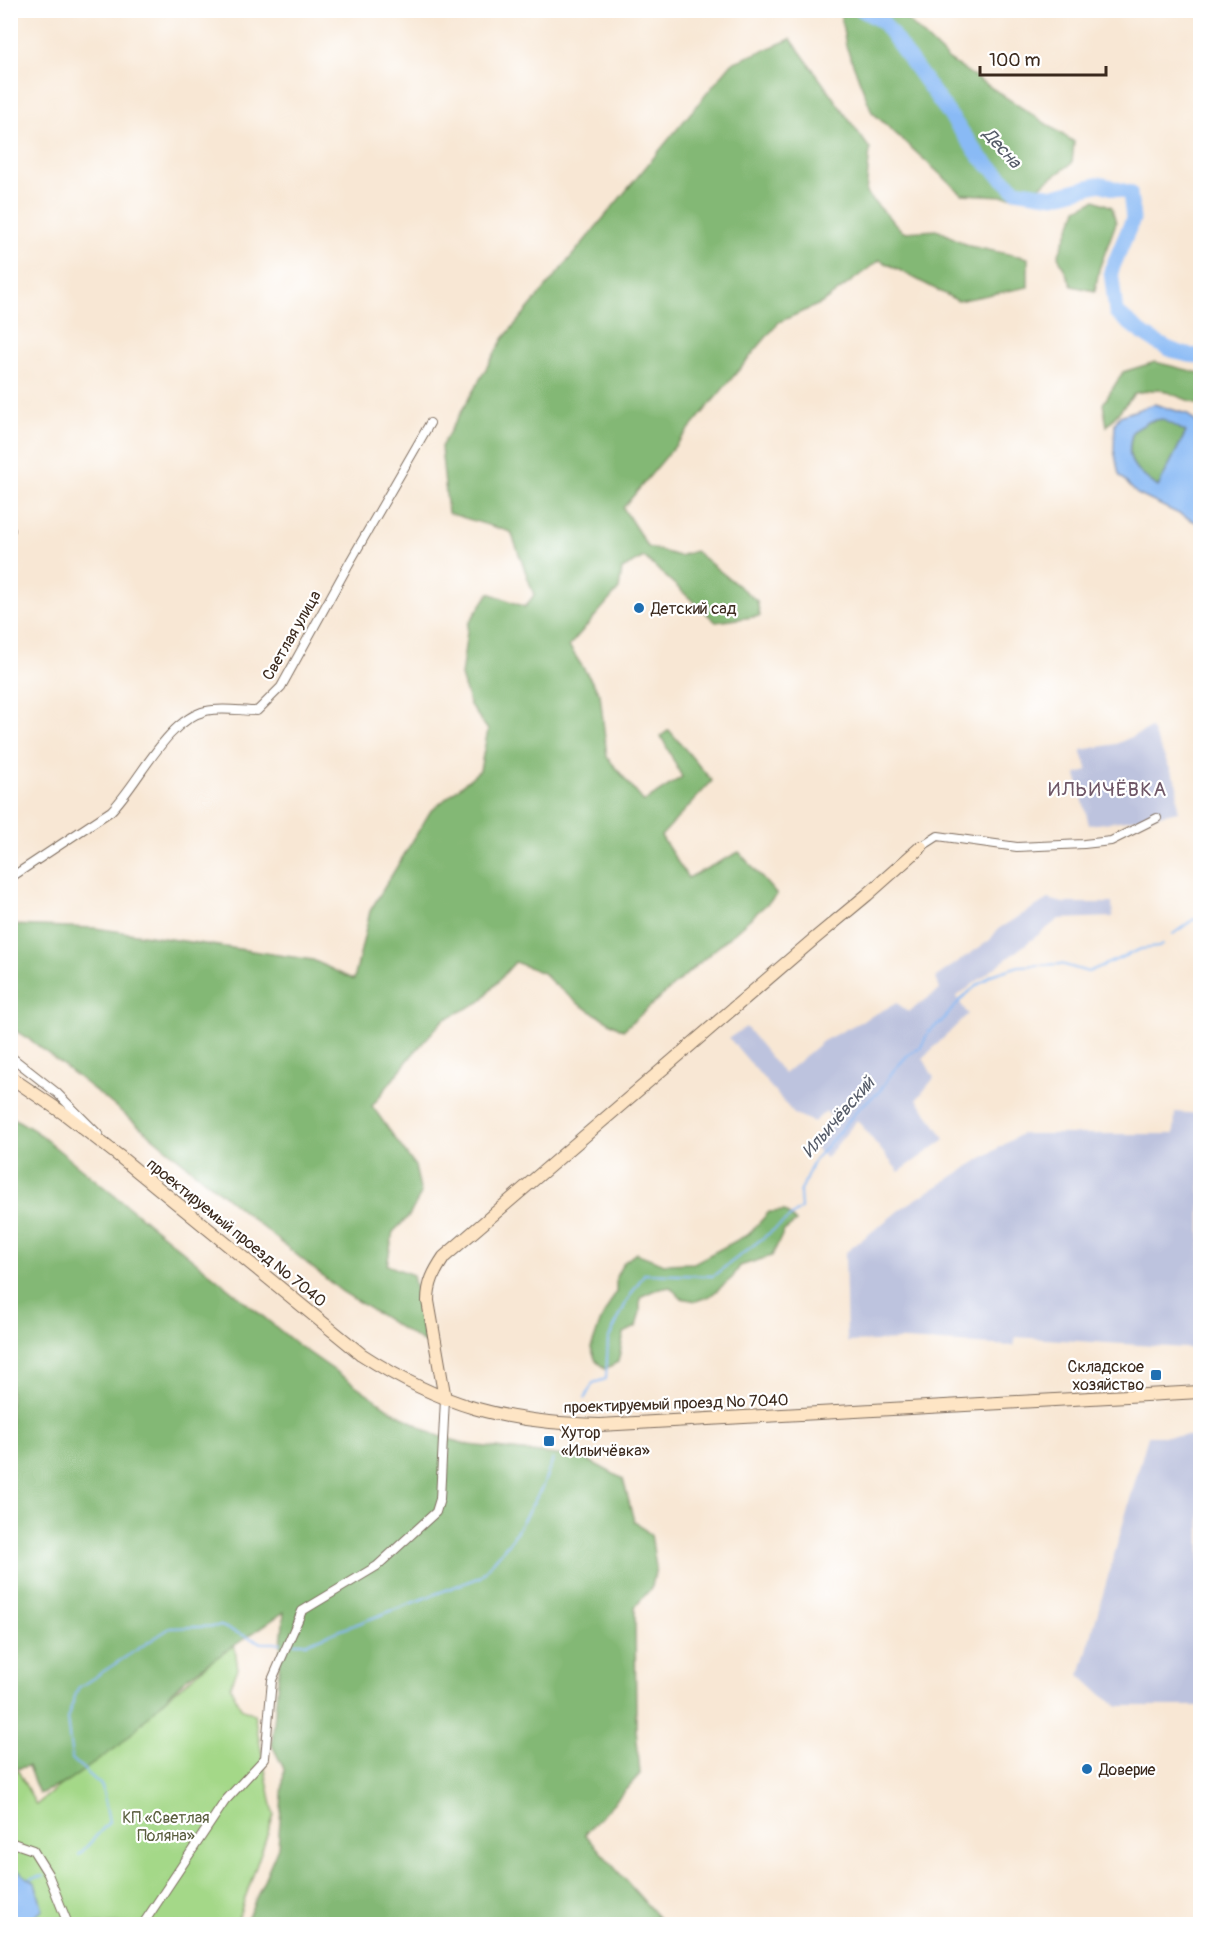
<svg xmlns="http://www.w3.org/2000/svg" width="1211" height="1935" viewBox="0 0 1211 1935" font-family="Pangolin,sans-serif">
<rect width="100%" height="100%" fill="#fff"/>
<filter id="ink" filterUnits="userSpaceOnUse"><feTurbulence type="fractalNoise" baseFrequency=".0167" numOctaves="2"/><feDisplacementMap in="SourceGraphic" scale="12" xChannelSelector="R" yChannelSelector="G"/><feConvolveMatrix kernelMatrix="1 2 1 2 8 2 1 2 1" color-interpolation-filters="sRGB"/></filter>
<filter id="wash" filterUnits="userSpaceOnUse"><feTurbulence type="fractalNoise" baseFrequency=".008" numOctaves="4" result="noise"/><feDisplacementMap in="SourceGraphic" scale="24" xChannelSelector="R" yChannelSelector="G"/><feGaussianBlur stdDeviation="1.35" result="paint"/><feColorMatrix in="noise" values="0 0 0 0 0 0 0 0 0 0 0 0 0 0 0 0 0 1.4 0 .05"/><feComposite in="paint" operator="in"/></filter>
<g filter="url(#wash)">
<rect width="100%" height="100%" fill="#f8e7d4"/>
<path fill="#bdc3de" d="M1151 728 1177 784 1178 811 1149 817 1089 825 1076 774 1088 771 1081 750 1116 744Z
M1048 899 1063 903H1112L1113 917 1059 919 956 997 968 1014 923 1058 934 1078 917 1099 945 1139 899 1172 857 1120 826 1158 816 1148 835 1121 826 1111 814 1122 794 1114 729 1038 746 1027 784 1074 823 1041 897 1003 908 1012 940 990 936 977 990 940 998 929Z
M1175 1112 1200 1114V1349L1016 1337 1014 1346 903 1340 847 1342 845 1253 902 1208 1021 1134H1174Z
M1148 1436H1200V1706H1119L1103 1696 1080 1675Z"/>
<path fill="#a4d888" stroke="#708153" stroke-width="1.5" d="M234 1643 238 1669 230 1686 241 1708 254 1714 274 1815 236 1924H11L10 1770 18 1771 36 1805Z"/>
<path fill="#83b874" stroke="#5f7149" stroke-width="1.5" d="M840 11H898L949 60 1074 142 1072 163 1025 197 962 194 872 112 846 46Z
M791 39 870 149 866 193 903 232 938 230 969 246 1028 258V287L958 301 880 260 822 303 779 322 623 508 648 547 679 556 695 551 757 601 760 616 716 622 644 557 622 569 619 589 569 646 600 694 607 757 644 802 682 777 661 736 669 730 712 781 661 836 688 878 739 852 777 895 623 1030 580 1005 554 984 543 973 515 962 480 1002 443 1020 412 1055 372 1106 415 1166 421 1194 409 1216 393 1232 387 1265 413 1275 426 1344 341 1291 107 1100 32 1041 11 1028V925L95 928 313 960 354 980 370 911 430 812 480 770 488 730 470 705 461 676 468 624 489 593 525 607 534 595 511 532 448 513 441 447 503 339 732 63Z
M1095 200 1112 207 1116 223 1099 269 1095 291 1072 286 1058 256 1077 209Z
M1155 362 1200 373V405L1159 389 1135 393 1107 426 1103 404 1123 372Z
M1162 419 1186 432 1158 487C1134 469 1124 463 1133 431L1150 421Z
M10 1116 34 1130 298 1345 391 1410 433 1434 469 1445 584 1458 623 1479 634 1521 651 1535 656 1567 652 1587 635 1607 636 1728 640 1774 585 1834 664 1924H245L278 1847 284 1769 272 1745 284 1612 185 1679 120 1745 67 1782 39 1794 28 1766 11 1770Z
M785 1211 796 1222 784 1231 772 1256 740 1266 732 1278 710 1296 696 1301 681 1298 670 1287 655 1290 640 1297V1312L636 1327 624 1333 618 1362 605 1369 596 1361 591 1348 601 1320 616 1292V1277L623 1263 636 1253 664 1264 694 1263 749 1234 769 1212Z"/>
<path fill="#89baf5" stroke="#62728a" stroke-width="1.5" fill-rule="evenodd" d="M1154 404 1187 414 1200 426V524L1137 494 1119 475 1114 450 1115 423 1120 416ZM1162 419 1186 432 1158 487C1134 469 1123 462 1133 431L1150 421Z
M10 1865 35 1883 43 1910 24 1924H11Z"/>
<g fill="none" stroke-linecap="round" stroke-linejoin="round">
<path stroke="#89baf5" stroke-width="2" d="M1173 934 1194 919 1200 920
M585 1398 593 1383 606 1379 608 1340 627 1301 644 1274 713 1276 801 1209 800 1193 813 1162 861 1106 879 1092 893 1071 908 1055 921 1047 929 1031 941 1022 966 994 991 975 1019 966 1061 964 1088 972 1141 949 1159 947 1163 944
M295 1643H307L480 1577 512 1539 542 1488 553 1459
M79 1855 109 1822 102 1786 72 1759 67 1719 78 1688 170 1628 221 1626 262 1643H281
M31 1878 44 1876"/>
<path stroke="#89baf5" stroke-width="15" d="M862 10 883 22 980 157 1015 190 1054 196 1100 184 1130 193 1133 219 1111 271 1116 312C1139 332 1169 356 1200 356"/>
</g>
</g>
<g filter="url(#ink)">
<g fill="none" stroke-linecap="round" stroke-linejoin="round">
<defs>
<path id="street" d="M10 530H11
M921 847 938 836 1017 847 1084 844 1111 841 1157 818
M10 878 111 811C139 783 166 720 206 711 221 707 241 711 257 711L281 687 351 560 430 423
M10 1056 57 1093 98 1134
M10 1842 33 1850 48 1874 68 1924
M143 1924 225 1801 265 1758 272 1680 302 1611 377 1566 436 1512 440 1499 445 1399"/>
<path id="secondary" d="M10 1077 66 1115 119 1156 361 1354C441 1406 505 1423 600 1425L1200 1392
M445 1399 428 1301C428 1283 434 1272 444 1257L814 939 867 895 921 847"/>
</defs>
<use href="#street" stroke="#7d6c5e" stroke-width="10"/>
<use href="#secondary" stroke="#7d6c5e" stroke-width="14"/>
<use href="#street" stroke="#fff" stroke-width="8"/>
<use href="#secondary" stroke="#fee5c5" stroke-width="12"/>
</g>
</g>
<g fill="#1f6fb2" stroke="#fff" stroke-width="2">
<circle cx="639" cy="608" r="6"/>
<rect x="1150" y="1369" width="12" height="12" rx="3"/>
<rect x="543" y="1435" width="12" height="12" rx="3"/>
<circle cx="1087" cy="1769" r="6"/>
</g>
<g text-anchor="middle" stroke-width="4.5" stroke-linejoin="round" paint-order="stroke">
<g font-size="16" fill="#3b2a1e" stroke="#fff" text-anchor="start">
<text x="651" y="614">Детский сад</text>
<text x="1144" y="1372" text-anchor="end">Складское<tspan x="1144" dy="18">хозяйство</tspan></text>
<text x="561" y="1438">Хутор<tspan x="561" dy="18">«Ильичёвка»</tspan></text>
<text x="1099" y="1775">Доверие</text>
</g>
<g font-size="16" fill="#3b2a1e" stroke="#fff">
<text transform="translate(291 635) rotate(-60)" y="6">Светлая улица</text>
<text transform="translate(237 1232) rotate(39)" y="6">проектируемый проезд № 7040</text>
<text transform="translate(676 1403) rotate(-2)" y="6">проектируемый проезд № 7040</text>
</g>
<g font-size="16" fill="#5a5e3e" stroke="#fff">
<text x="166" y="1823">КП «Светлая<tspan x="166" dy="18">Поляна»</tspan></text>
</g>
<g font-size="18" font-style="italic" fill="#565c69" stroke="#fff">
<text transform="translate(1002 148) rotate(48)" y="6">Десна</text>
<text transform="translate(838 1117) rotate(-49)" y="6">Ильичёвский</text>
</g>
<g font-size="20" letter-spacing="1.5" fill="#6e5666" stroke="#fff">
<text x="1108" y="796">ИЛЬИЧЁВКА</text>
</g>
</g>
<rect width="1211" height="1935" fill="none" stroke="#fff" stroke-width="36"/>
<path d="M980 66v9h126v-9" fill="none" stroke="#3b2a1e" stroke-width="3"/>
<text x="989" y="66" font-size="18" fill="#3b2a1e" stroke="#ffffff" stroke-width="4.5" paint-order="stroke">100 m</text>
</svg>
